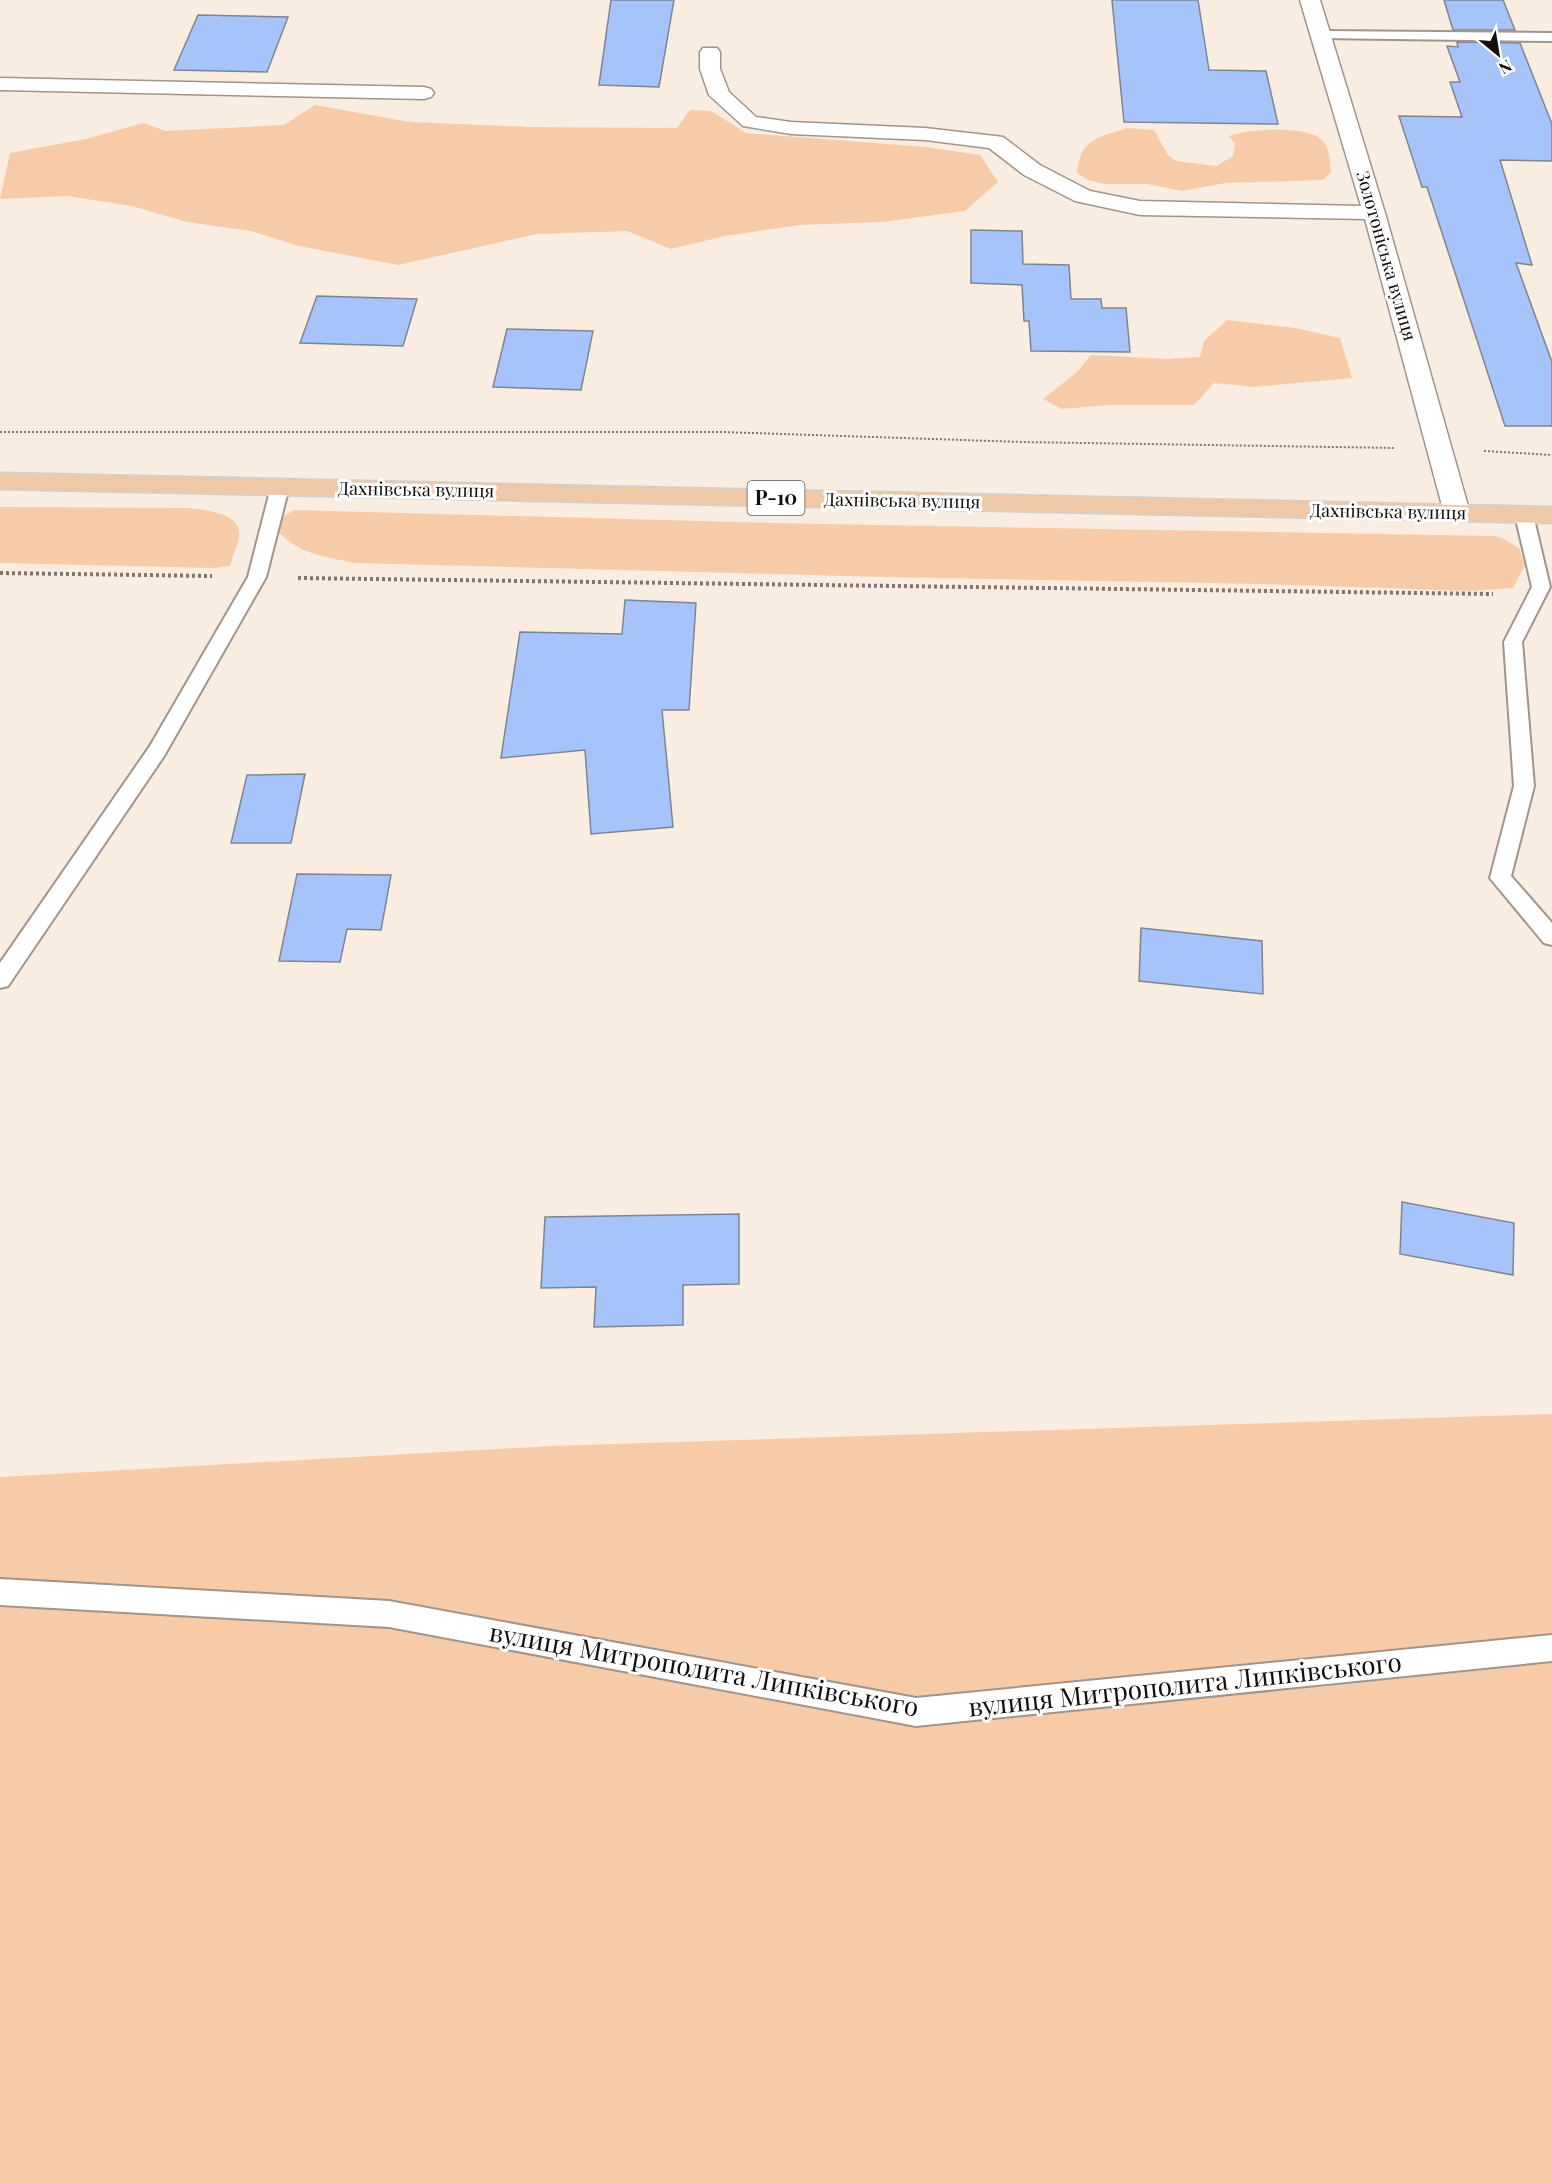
<svg xmlns="http://www.w3.org/2000/svg" width="1552" height="2183" viewBox="0 0 1552 2183" font-family="'Playfair Display',serif">
<rect width="100%" height="100%" fill="#f9ece1"/>
<path fill="#f8cba8" d="M315 105 410 122 530 127 677 128 690 110 711 111 746 133 926 147 980 155 998 182 965 211 882 222 799 225 725 236 671 249 627 231 537 234 398 265 299 246 251 231 187 222 132 206 67 196 0 199 10 153 86 139 143 123 166 131 284 125Z
M1127 128 1154 130 1168 155 1176 161 1216 166 1233 156 1235 144 1229 136C1247 129 1302 126 1318 137 1330 144 1330 160 1331 172L1323 180 1226 183 1182 191 1147 184H1105L1088 180 1077 173C1080 138 1098 138 1127 128Z
M1227 320 1295 328 1340 338 1352 378 1254 387 1214 383 1194 405H1108L1062 409 1043 399 1077 372 1091 355 1166 359 1200 357 1204 341Z
M0 507 190 508C205 510 244 513 239 538 237 547 232 557 230 566L214 568 0 563Z
M294 510 769 523 1494 536 1502 538 1519 548 1525 565 1513 588 1469 591 1263 584 884 577 355 563C326 557 297 554 277 530L281 518Z
M1552 1414V2183H0V1477L552 1446Z"/>
<path fill="#a6c4f9" stroke="#7e8591" stroke-width="1.5" d="M611 0H674L659 87 599 85Z
M1112 0H1198L1209 70 1266 71 1278 124 1124 122Z
M1444 0H1503L1515 30H1453Z
M198 15 288 17 267 72 174 70Z
M1457 42 1520 43 1552 124V161L1500 160 1532 265 1516 263 1552 362V426H1505L1427 187H1422L1399 116 1462 117 1450 82H1460L1447 46 1458 47Z
M971 230 1022 231 1023 264 1069 265 1071 299H1101L1102 308H1126L1130 352 1031 351 1029 321H1024L1022 285 971 283Z
M317 296 417 299 403 346 300 343Z
M507 329 593 331 581 390 493 387Z
M625 600 696 603 689 710H662L673 827 591 834 585 750 501 758 520 632 622 634Z
M305 774 291 843H231L247 775Z
M297 874 391 875 381 930 347 929 340 962 279 961Z
M1141 928 1262 941 1263 994 1139 981Z
M1402 1202 1514 1223 1513 1275 1400 1254Z
M739 1214V1284L683 1285V1325L594 1327 596 1287 541 1288 545 1217Z"/>
<g fill="none" stroke-linecap="round" stroke-linejoin="round">
<defs>
<path id="service" d="M1321 31 1552 33V41L1316 38 1314 35 1316 32Z
M280 481 286 483 289 487 266 577 164 756 8 986 0 988V963L150 746 248 577 271 487 274 483Z
M1524 509 1530 511 1533 515 1550 587 1522 642 1534 786 1511 876 1552 923V945L1544 943 1490 878 1514 786 1504 642 1532 587 1515 515 1518 511Z
M0 1579 389 1601 916 1698 1552 1635V1661L916 1726 389 1627 0 1605Z"/>
<path id="minor" d="M1300 0H1320L1385 213 1470 513 1466 519 1457 521 1448 519 1444 513 1365 219 1140 215 1075 201 1024 175 989 148 925 140 791 134 743 126 709 95 700 69V52L703 48H717L720 52V69L729 92 756 117 791 122 925 128 995 136 1003 137 1040 165 1090 191 1140 201 1361 206Z
M0 78 424 87 431 89 434 93 431 97 424 99 0 90Z"/>
<path id="primary" d="M0 473 1552 507V523L0 489Z"/>
</defs>
<use href="#service" stroke="#a1948a" stroke-width="4"/>
<use href="#minor" stroke="#a1948a" stroke-width="3"/>
<use href="#primary" stroke="#d0cfce" stroke-width="3"/>
<path stroke="#7e756e" stroke-width="2" stroke-dasharray="2 2" stroke-linecap="butt" d="M0 432H723L1022 442 1395 448
M1484 451 1552 455"/>
<path stroke="#7e756e" stroke-width="4" stroke-dasharray="3 3" stroke-linecap="butt" d="M0 573 212 576
M298 578 1493 594"/>
<use href="#service" fill="#fff" fill-rule="evenodd"/>
<use href="#minor" fill="#fff" fill-rule="evenodd"/>
<use href="#primary" fill="#efc8a7" fill-rule="evenodd"/>
</g>
<g text-anchor="middle" stroke-width="6" stroke-linejoin="round" paint-order="stroke">
<g font-size="18" fill="#140f0c" stroke="#fff">
<text transform="translate(1386 256) rotate(74)" y="6">Золотоніська вулиця</text>
<text transform="translate(416 490) rotate(1)" y="6">Дахнівська вулиця</text>
<text transform="translate(902 501) rotate(1)" y="6">Дахнівська вулиця</text>
<text transform="translate(1388 512) rotate(1)" y="6">Дахнівська вулиця</text>
</g>
<rect fill="#fff" stroke="#5a5755" stroke-width="1.5" x="747.5" y="481" width="57" height="34" rx="4.5"/>
<g font-size="20" font-weight="bold" fill="#140f0c">
<text x="776" y="505">Р-10</text>
</g>
<g font-size="26" fill="#140f0c" stroke="#fff">
<text transform="translate(704 1670) rotate(10)" y="9">вулиця Митрополита Липківського</text>
<text transform="translate(1185 1685) rotate(-6)" y="9">вулиця Митрополита Липківського</text>
</g>
</g>
<g transform="translate(1498 54) rotate(150)" stroke="#ffffff" stroke-width="4.5" paint-order="stroke">
<path d="M0-4.5L10 22L0 15L-10 22Z" fill="#140f0c"/>
<text y="-9" font-size="16" font-weight="bold" text-anchor="middle" fill="#140f0c">N</text>
</g>
</svg>
